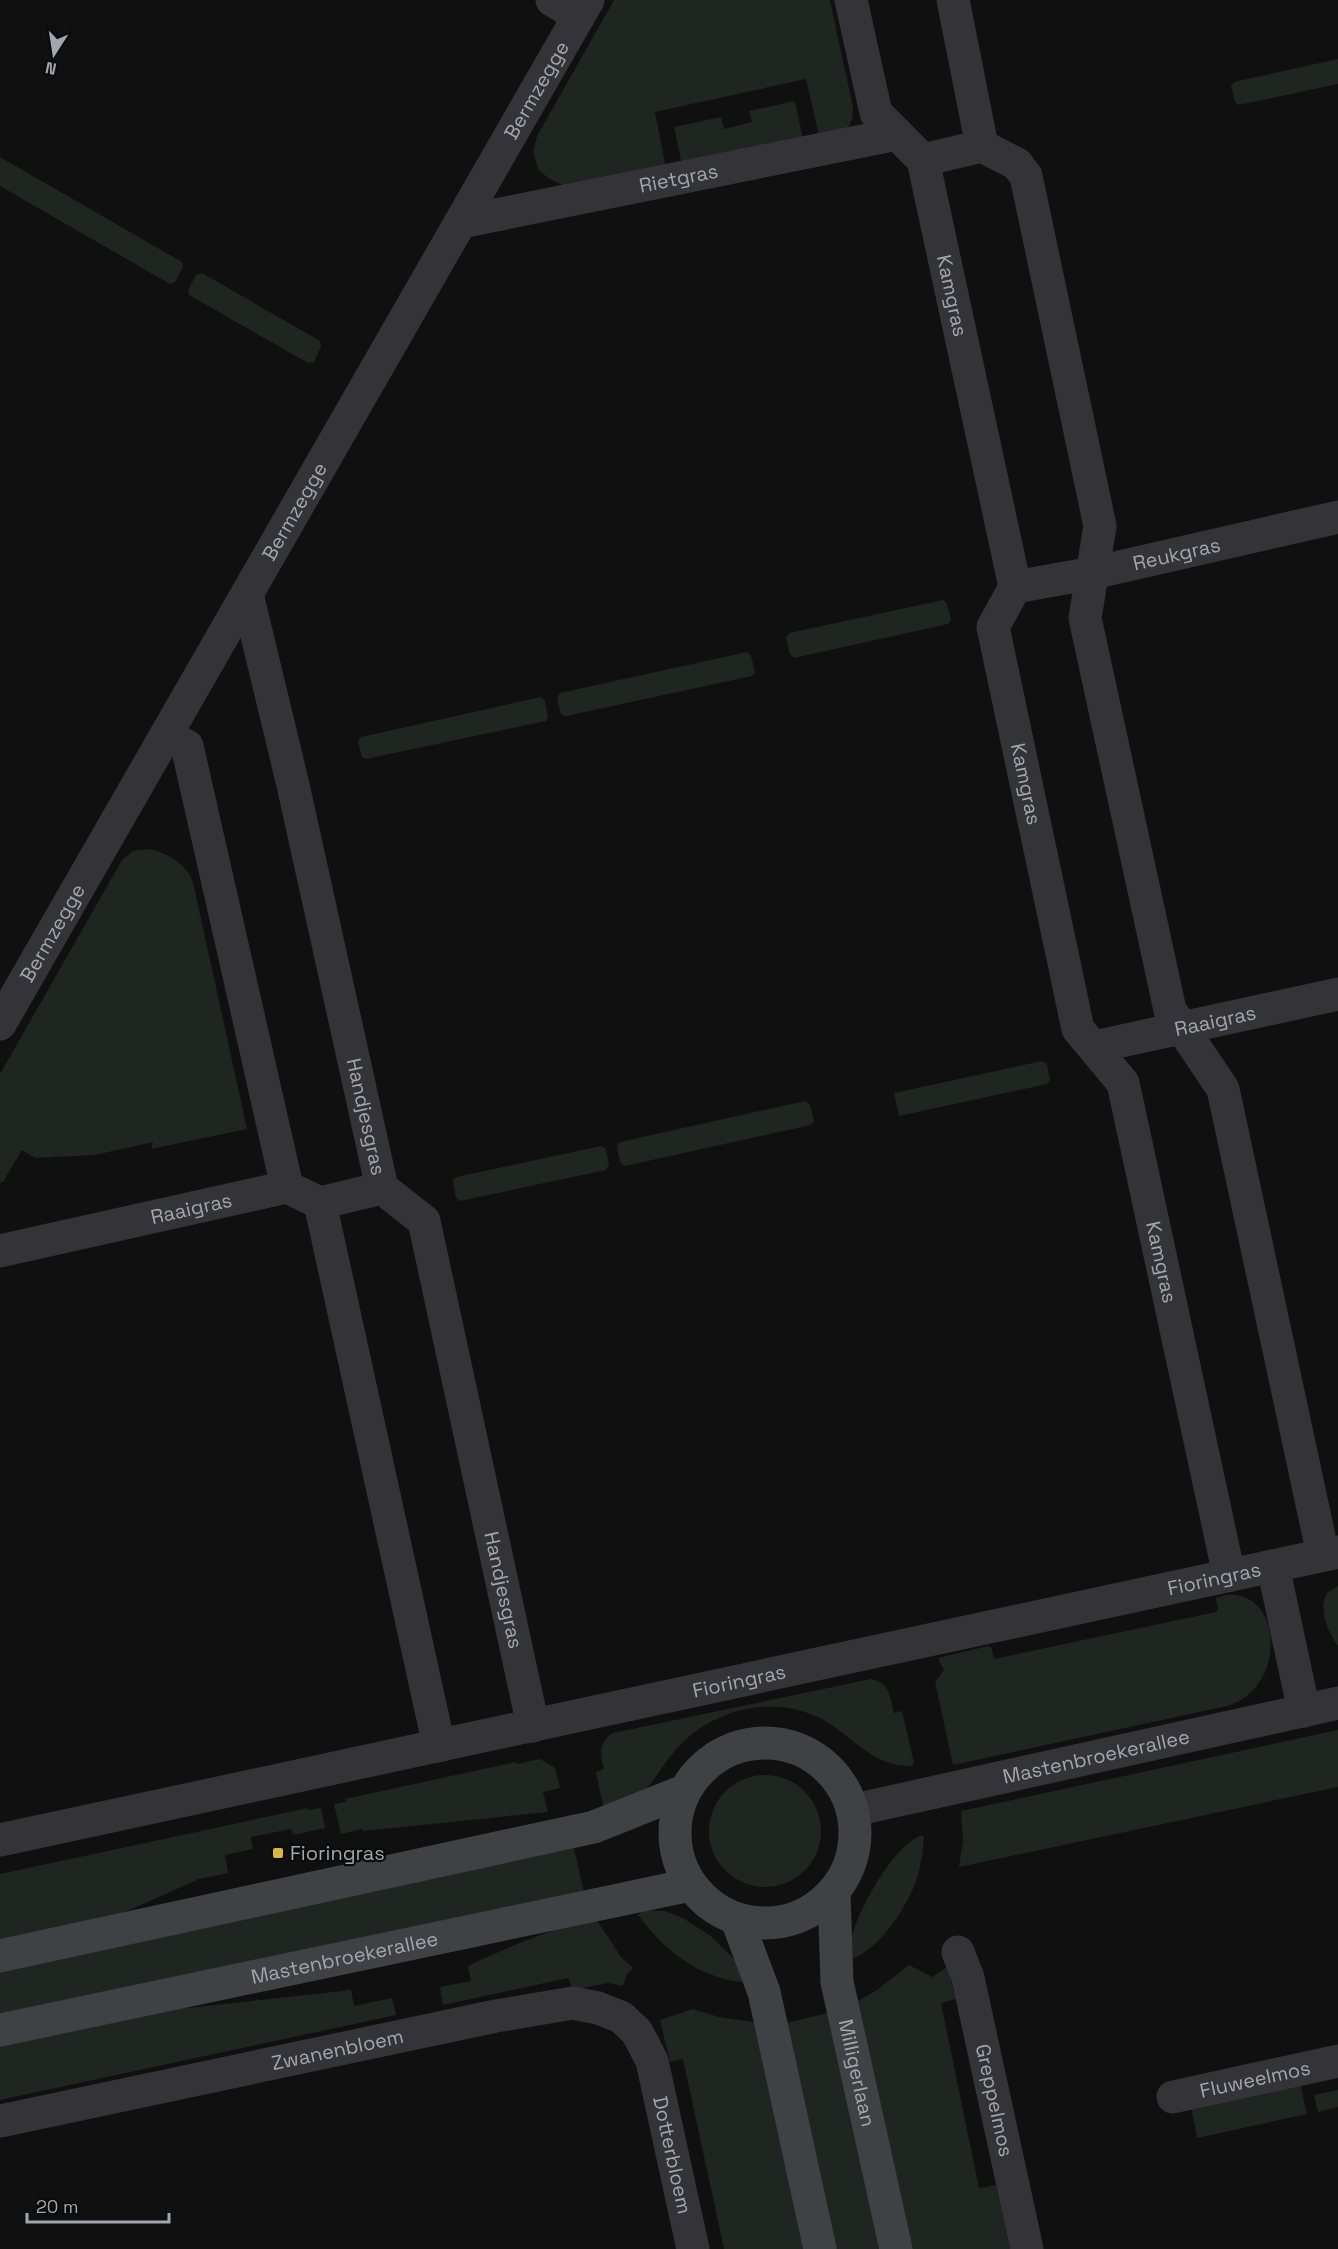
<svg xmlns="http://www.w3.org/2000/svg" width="1338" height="2249" viewBox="0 0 1338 2249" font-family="'Space Grotesk',sans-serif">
<rect width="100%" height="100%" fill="#101011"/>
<path fill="#1f2520" d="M614 0H830L853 107 852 119 848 128 820 140 806 79 655 112 667 174 571 189 548 178 538 169 533 152 537 136Z
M1338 59V84L1239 105 1235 102 1231 86 1234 82Z
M795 101 804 144 683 170 674 127 721 117 724 129 752 122 749 111Z
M0 157 182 262 183 267 175 282 170 284 0 186Z
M202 273 320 341 321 347 314 362 308 363 189 295 188 290 196 275Z
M943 600 947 604 951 620 948 624 794 658 790 654 786 638 789 633Z
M747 652 751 656 755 672 752 676 566 716 561 714 557 698 560 693Z
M541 697 545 701 548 717 546 721 366 759 362 757 358 741 361 737Z
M148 849C166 852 187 864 193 882L247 1129 151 1149 153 1142 95 1155 35 1158 22 1150 3 1182 0 1183V1074L122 860 133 851Z
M1042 1061 1047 1064 1050 1080 1047 1084 899 1116 894 1093Z
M805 1101 810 1105 814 1121 811 1125 625 1166 620 1162 617 1146 620 1142Z
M601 1146 606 1149 609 1165 606 1170 460 1201 456 1198 453 1181 456 1177Z
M1338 1586V1646C1328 1633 1318 1609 1327 1593Z
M1226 1595C1283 1589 1288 1688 1227 1706L953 1765 935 1682 944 1670 938 1658 988 1646 991 1647 994 1659 1216 1612 1218 1609 1216 1598Z
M871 1679C890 1683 890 1697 894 1713L902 1711 914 1763 912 1766C868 1767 850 1730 813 1715 762 1694 702 1714 670 1757 660 1769 652 1786 638 1796 629 1802 615 1805 604 1810L596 1772 604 1769C600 1754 598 1743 613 1733Z
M1338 1730V1787L959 1867 963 1840 961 1811Z
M540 1759 555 1768 560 1788 543 1792 548 1812 363 1831 362 1829 341 1834 334 1804 346 1802 345 1799 516 1762 517 1764Z
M709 1831a56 56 0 1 1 112 0a56 56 0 1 1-112 0Z
M308 1808 309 1810 321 1808 325 1828 293 1835 291 1829 251 1837 253 1849 225 1855 228 1873 199 1879 105 1921 0 1943V1874Z
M922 1835 924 1837C923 1851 921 1865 917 1878 909 1904 878 1952 851 1959 851 1951 850 1944 852 1936 860 1907 893 1846 922 1835Z
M574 1848 584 1893 0 2020V1969Z
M643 1910 665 1911 683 1918 712 1937 735 1960 744 1982C699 1979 663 1949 638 1915Z
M596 1919 621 1957 633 1968 627 1974 623 1986 608 1983 573 1990 568 1978 443 2005 440 1987 471 1981 468 1966C513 1945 547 1930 596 1919Z
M909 1965 932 1977 947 1967 956 1999 941 2003 979 2188 996 2185 1010 2249H910L858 2001 877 1990Z
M351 1990 354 2006 392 1998 396 2015 0 2100V2045L160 2011Z
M693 2009 719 2017 759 2023 808 2249H724L683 2059 670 2062 660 2020Z
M832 2012 884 2249H835L786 2023Z
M1300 2083 1307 2114 1197 2138 1191 2107Z
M1338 2090V2107L1318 2112 1314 2095Z"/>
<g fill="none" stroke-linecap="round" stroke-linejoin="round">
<g stroke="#343438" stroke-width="33">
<path d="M552 0 579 16"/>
<path id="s1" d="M851 0 876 113 923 160 1015 587 993 627 1078 1029 1123 1083 1229 1575"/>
<path d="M953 0 982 146 1017 164 1026 176 1100 526 1085 618 1170 1010 1223 1089 1323 1555"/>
<path d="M923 160 982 146"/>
<path id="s2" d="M461 222 897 134"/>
<path id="s3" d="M1015 587 1093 573 1338 517"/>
<path id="s4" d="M247 594 293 785 382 1188 424 1221 533 1726"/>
<path d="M166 735 187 746 287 1187"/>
<path id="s5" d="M0 1024 588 0"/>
<path id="s6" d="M1094 1047 1338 994"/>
<path d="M320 1203 439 1746"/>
<path id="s7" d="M0 1251 287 1187 320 1203 382 1188"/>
<path d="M1273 1566 1304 1711"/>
<path id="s8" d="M854 1810 1338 1703"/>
<path id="s9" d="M0 1840 1338 1552"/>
<path id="s10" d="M958 1952 968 1978 1027 2249"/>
<path id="s11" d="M1173 2097 1338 2061"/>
<path id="s12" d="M0 2121 496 2016 573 2003 598 2008 621 2017 637 2032 652 2061 693 2249"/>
</g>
<g stroke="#404145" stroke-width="33">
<circle cx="765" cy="1833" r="90"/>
<path id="s13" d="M834 1893 837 1982 896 2249"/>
<path d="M737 1920 764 1992 820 2249"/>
<path d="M0 1956 594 1827 684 1791"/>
<path id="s14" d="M0 2030 690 1885"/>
</g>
</g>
<rect fill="#dab740" stroke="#0b0b0c" stroke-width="2" x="272" y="1847" width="12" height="12" rx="3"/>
<g text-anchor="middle" stroke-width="4.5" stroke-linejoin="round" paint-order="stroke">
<g font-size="20" fill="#a3a6b0" stroke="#0b0b0c">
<text dy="7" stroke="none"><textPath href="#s5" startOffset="1077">Bermzegge</textPath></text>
<text dy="7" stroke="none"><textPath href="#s2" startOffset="222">Rietgras</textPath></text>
<text dy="7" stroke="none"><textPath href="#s1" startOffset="321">Kamgras</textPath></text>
<text dy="7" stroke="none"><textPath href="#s5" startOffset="591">Bermzegge</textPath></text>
<text dy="7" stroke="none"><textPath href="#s3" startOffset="165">Reukgras</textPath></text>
<text dy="7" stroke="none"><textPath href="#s1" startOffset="825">Kamgras</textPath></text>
<text dy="7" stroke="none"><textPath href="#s5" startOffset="105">Bermzegge</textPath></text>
<text dy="7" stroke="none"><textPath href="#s6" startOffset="124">Raaigras</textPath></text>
<text dy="7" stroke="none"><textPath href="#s4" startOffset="536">Handjesgras</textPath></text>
<text dy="7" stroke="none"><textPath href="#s7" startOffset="196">Raaigras</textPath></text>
<text dy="7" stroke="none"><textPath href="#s1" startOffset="1329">Kamgras</textPath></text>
<text dy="7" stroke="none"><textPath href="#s9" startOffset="1242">Fioringras</textPath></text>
<text dy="7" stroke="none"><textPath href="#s4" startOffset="1040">Handjesgras</textPath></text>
<text dy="7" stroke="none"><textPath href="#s9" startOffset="756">Fioringras</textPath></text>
<text dy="7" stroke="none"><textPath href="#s8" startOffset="248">Mastenbroekerallee</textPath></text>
<text dy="7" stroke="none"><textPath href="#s14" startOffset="352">Mastenbroekerallee</textPath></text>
<text dy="7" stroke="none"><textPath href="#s12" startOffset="345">Zwanenbloem</textPath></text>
<text dy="7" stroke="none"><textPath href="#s13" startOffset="182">Milligerlaan</textPath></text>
<text dy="7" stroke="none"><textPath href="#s11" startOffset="84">Fluweelmos</textPath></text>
<text dy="7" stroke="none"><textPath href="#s10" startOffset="153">Greppelmos</textPath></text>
<text dy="7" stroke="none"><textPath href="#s12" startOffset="786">Dotterbloem</textPath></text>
</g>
<g font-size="20" fill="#a3a6b0" stroke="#0b0b0c" text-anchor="start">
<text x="290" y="1860">Fioringras</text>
</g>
</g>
<g transform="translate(54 54) rotate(192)" stroke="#0b0b0c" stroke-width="4.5" paint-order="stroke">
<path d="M0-4.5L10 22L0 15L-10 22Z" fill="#a3a6b0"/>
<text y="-9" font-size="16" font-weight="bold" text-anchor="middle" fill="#a3a6b0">N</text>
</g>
<path d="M27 2213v9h142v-9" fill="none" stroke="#a3a6b0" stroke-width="3"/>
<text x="36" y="2213" font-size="18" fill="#a3a6b0" stroke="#0b0b0c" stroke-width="4.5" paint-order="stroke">20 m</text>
</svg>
